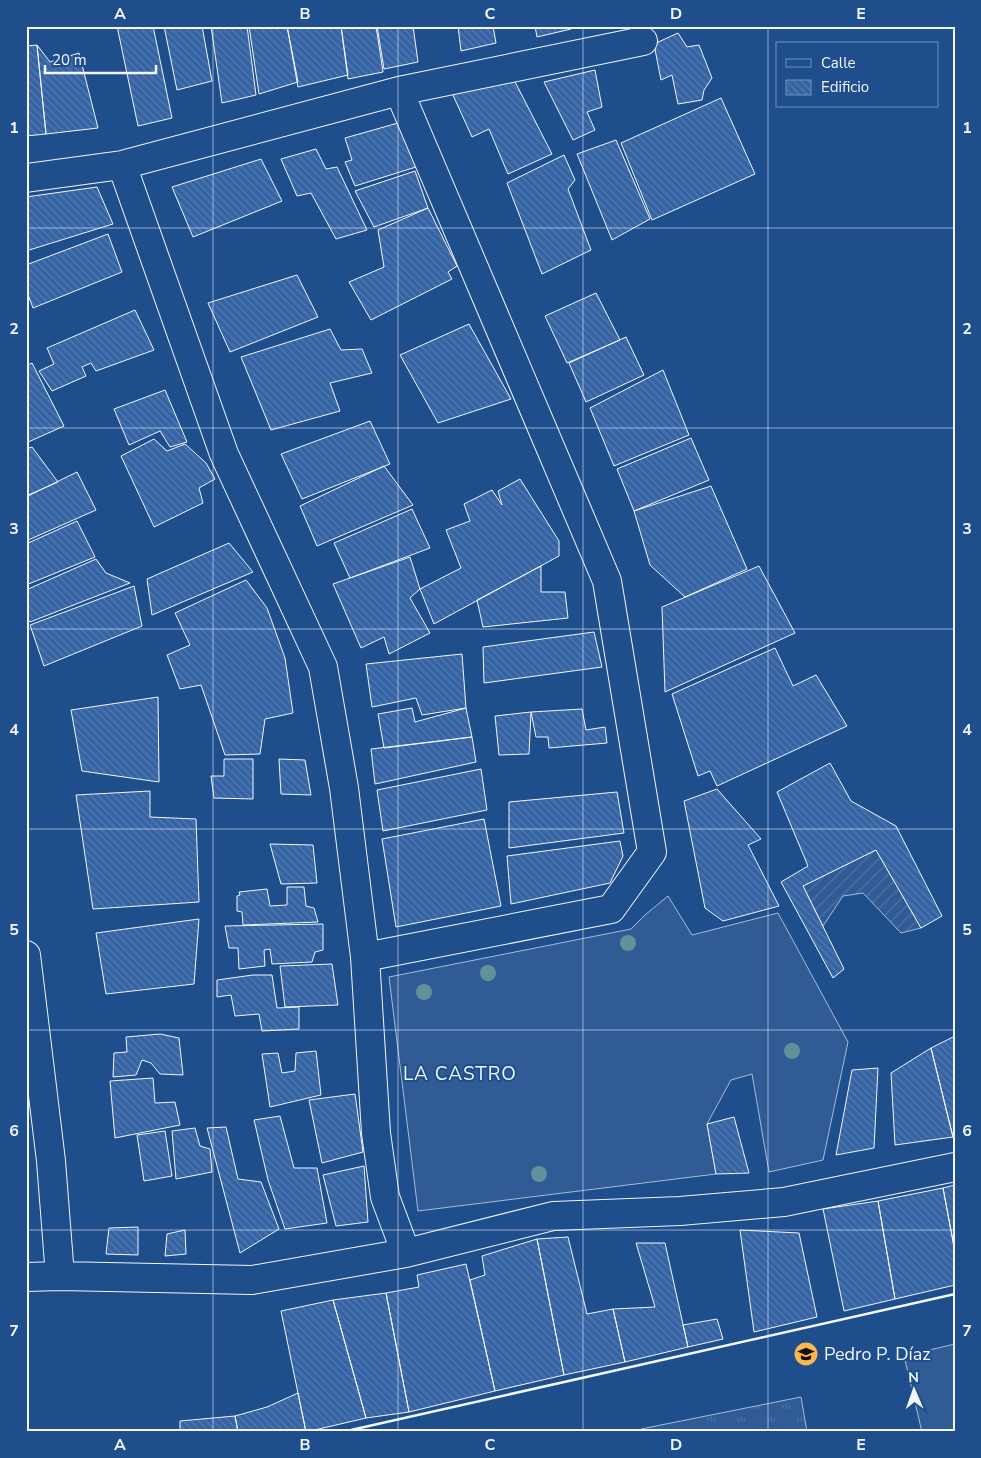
<svg xmlns="http://www.w3.org/2000/svg" width="981" height="1458" viewBox="0 0 981 1458" font-family="'Nunito Sans',sans-serif">
<defs>
<pattern id="grass-tufts" width="24" height="20" patternUnits="userSpaceOnUse" patternTransform="scale(1.25)"><rect width="24" height="20" fill="#305b95"/><path d="M3 7l-1-3M5 7V3M7 7l1-3M15 17l-1-3M17 17v-4M19 17l1-3" fill="none" stroke="#4e73a5"/></pattern>
<pattern id="garden-furrows" width="10" height="10" patternUnits="userSpaceOnUse" patternTransform="scale(1.25)"><rect width="10" height="10" fill="#305b95"/><path d="M-1 1l2-2M0 10L10 0M9 11l2-2" fill="none" stroke="#4e73a5"/></pattern>
<pattern id="building-back-hatch" width="6" height="6" patternUnits="userSpaceOnUse" patternTransform="scale(1.25)"><rect width="6" height="6" fill="#3563a3"/><path d="M-1 5l2 2M0 0l6 6M5-1l2 2" fill="none" stroke="#537ab1"/></pattern>
</defs>
<rect width="100%" height="100%" fill="#1f4e8c"/>
<path fill="url(#grass-tufts)" stroke="#a8bbd7" d="M801 1397 807 1432H641V1429Z"/>
<path fill="#305b95" stroke="#a8bbd7" d="M668 896 692 935 778 913 848 1042 823 1160 769 1172 752 1074 731 1080 707 1124 716 1174 418 1211 389 977 631 929 645 915Z
M955 1344V1432H922L904 1356Z"/>
<path fill="url(#garden-furrows)" stroke="#a8bbd7" d="M876 850 921 928 901 933 863 893 843 896 823 926 803 886Z"/>
<path fill="url(#building-back-hatch)" stroke="#f2f6ff" d="M117 26H153L172 118 138 126Z
M164 26H202L212 81 177 90Z
M211 26H247L256 95 222 103Z
M249 26H287L298 82 259 94Z
M287 26H341L348 75 298 87Z
M341 26H376L383 72 348 79Z
M377 26H413L418 62 384 69Z
M458 26H493L496 43 461 51Z
M535 26H571V29L537 37Z
M678 33 687 47 699 45 712 78 704 90 702 100 678 104 672 75 661 80 654 44Z
M37 45 50 62 79 53 98 128 46 134Z
M37 45 46 134 26 136V46Z
M595 70 602 107 587 112 595 130 573 140 544 82Z
M511 74 552 154 508 174 489 129 472 137 447 82Z
M721 98 755 174 652 220 621 143Z
M398 123 416 167 355 186 345 162 352 160 345 138Z
M616 140 650 219 612 240 577 154Z
M316 149 326 169 337 167 367 230 336 239 311 193 297 196 281 159Z
M564 155 575 180 568 189 591 250 542 274 507 183Z
M261 159 282 201 193 237 172 187Z
M415 171 428 208 374 227 355 191Z
M97 187 113 224 26 251V197Z
M428 208 457 266 448 272 452 279 371 320 349 282 384 267 378 230Z
M108 234 122 272 33 308 26 289V265Z
M297 275 318 317 230 352 208 303Z
M596 293 620 340 567 363 545 316Z
M135 310 154 350 96 371 91 363 82 367 86 376 52 391 39 371 54 364 47 348Z
M469 324 511 399 438 423 400 355Z
M330 329 341 350 362 349 372 373 330 383 340 411 271 430 241 357Z
M626 337 644 375 586 402 569 363Z
M32 363 64 426 26 443V366Z
M663 370 689 435 614 466 590 408Z
M165 390 187 442 170 447 160 431 129 445 114 409Z
M370 421 390 464 302 499 281 454Z
M691 438 709 480 634 511 617 469Z
M154 439 167 451 185 444 206 463 215 479 199 488 203 503 154 527 121 456Z
M32 447 58 482 26 496V449Z
M384 466 413 505 317 546 300 506Z
M77 472 96 510 26 541V497Z
M520 479 559 541V556L434 624 420 589 461 568 446 530 470 521 464 504 492 490 502 505 498 491Z
M711 486 747 569 685 597 650 565 634 511Z
M412 509 430 548 350 578 334 543Z
M77 521 95 557 26 585V544Z
M229 543 253 572 152 615 147 579Z
M410 557 420 589 410 598 430 633 389 654 384 637 361 648 333 584Z
M96 559 106 573 130 583 30 622 26 617V590Z
M541 566V592H565L568 618 483 627 477 600Z
M759 566 795 633 665 692 662 607Z
M246 580 267 608 285 658 293 713 265 719 260 754 225 755 201 685 180 689 167 655 190 645 175 613Z
M134 586 142 626 44 666 30 625Z
M594 632 602 667 484 683 483 647Z
M775 648 793 686 816 675 847 726 717 786 710 771 698 776 672 694Z
M462 654 466 708 422 715 416 698 372 707 366 664Z
M158 697 159 782 82 771 71 710Z
M412 708 415 722 466 708 472 737 384 748 378 714Z
M582 709 586 730 605 727 607 743 549 748 548 737H536L531 712Z
M531 712 529 754 499 755 495 716Z
M472 737 476 762 375 784 371 749Z
M224 759H253V799L214 798 211 776H224Z
M279 759 305 760 311 795 281 794Z
M830 763 851 801 896 826 942 916 921 928 876 850 803 886 844 969 833 978 781 882 808 866 777 792Z
M481 769 487 810 383 831 377 790Z
M717 789 761 839 748 845 779 906 723 921 705 908 684 801Z
M150 791V817L196 819 199 902 93 909 76 795Z
M617 792 624 833 509 848V802Z
M484 819 501 906 396 927 382 839Z
M620 841 623 856 610 883 511 904 507 856Z
M270 844 313 845 317 883 281 884Z
M287 887H304L306 906 314 908 318 922 243 925 242 912 237 911V896L240 895 239 892 267 889 270 906 287 905Z
M199 919 194 984 106 994 96 933Z
M323 924V950L315 952 312 962 272 964 270 949 264 950 265 966 239 969 238 948H229L225 926Z
M332 964 338 1005 285 1007 280 966Z
M253 975H272L277 1008 299 1007V1029L262 1031 259 1014 235 1016 231 995 217 997V980Z
M160 1034 179 1038 183 1075 160 1074 151 1063 142 1060 136 1075 113 1077 114 1053 127 1052 126 1037Z
M955 1036V1136L953 1137 931 1048Z
M931 1048 953 1137 895 1145 891 1073Z
M316 1051 321 1095 270 1107 262 1054 278 1053 282 1073 295 1071 296 1053Z
M878 1068 874 1148 836 1155 852 1070Z
M153 1078 155 1103 175 1102 180 1125 115 1138 110 1081Z
M355 1094 363 1152 322 1163 309 1100Z
M280 1116 294 1168H317L327 1223 285 1229 268 1180 254 1120Z
M734 1117 749 1173 716 1174 707 1124Z
M226 1127 238 1179 261 1182 279 1229 240 1253 207 1128Z
M195 1128 200 1146 210 1149 212 1172 176 1179 172 1131Z
M165 1131 172 1176 144 1181 137 1135Z
M364 1166 368 1222 336 1226 323 1175Z
M955 1185V1252L943 1188Z
M943 1188 955 1252V1285L895 1299 878 1201Z
M878 1201 895 1299 844 1311 823 1209Z
M138 1227V1255L106 1254 109 1228Z
M185 1230 186 1254 165 1256 167 1234Z
M740 1230 799 1233 817 1317 754 1332Z
M568 1237 587 1314 613 1309 625 1362 564 1375 537 1239Z
M537 1239 564 1375 495 1391 470 1280 485 1275 482 1256Z
M636 1243H665L688 1347 625 1362 613 1309 655 1307Z
M466 1264 495 1391 409 1412 386 1293 419 1287 417 1275Z
M386 1293 409 1412 366 1418 333 1300Z
M333 1300 366 1418 306 1432 281 1311Z
M717 1319 723 1339 688 1347 683 1325Z
M298 1393 306 1432H238L235 1416 267 1407Z
M235 1416 238 1432H180V1421Z"/>
<g fill="none" stroke-linecap="round" stroke-linejoin="round">
<defs>
<path id="street" d="M122 165 224 454 323 667 344 788 365 957 376 1133 385 1197 406 1253
M26 178 122 165 399 91 643 41
M26 955 51 1161 60 1276
M365 957 611 909 652 852 607 581 399 91
M26 1277 60 1276 252 1280 406 1253 553 1216 680 1211 784 1202 955 1167"/>
</defs>
<use href="#street" stroke="#f2f6ff" stroke-width="30"/>
<use href="#street" stroke="#1f4e8c" stroke-width="28"/>
<path stroke="#f2f6ff" stroke-width="2.5" d="M351 1430 955 1294"/>
</g>
<g fill="#61919a">
<circle cx="628" cy="943" r="8"/>
<circle cx="488" cy="973" r="8"/>
<circle cx="424" cy="992" r="8"/>
<circle cx="792" cy="1051" r="8"/>
<circle cx="539" cy="1174" r="8"/>
</g>
<path fill="none" stroke="#f2f6ff" stroke-width="1" stroke-opacity="0.55" d="M213 26V1432M398 26V1432M583 26V1432M768 26V1432M26 228H955M26 428H955M26 629H955M26 829H955M26 1030H955M26 1230H955"/>
<defs>
<symbol id="school-disc" viewBox="-11 -11 22 22"><circle r="9.5" fill="#ffb74d" stroke="#1f4e8c"/><path d="M0-5L7-2L0 1L-7-2ZM-4 1L0 2.5L4 1V4Q0 6-4 4Z" fill="#111"/></symbol>
</defs>
<g fill-rule="evenodd">
<use href="#school-disc" x="792" y="1340" width="28" height="28"/>
</g>
<g text-anchor="middle" stroke-width="4" stroke-linejoin="round" paint-order="stroke">
<g font-size="18" fill="#f2f6ff" stroke="#1f4e8c" text-anchor="start">
<text x="824" y="1360">Pedro P. Díaz</text>
</g>
<g font-size="19" letter-spacing="1" fill="#f2f6ff" stroke="#1f4e8c">
<text x="460" y="1080">LA CASTRO</text>
</g>
</g>
<rect width="981" height="1458" fill="none" stroke="#1f4e8c" stroke-width="55"/>
<rect x="776" y="42" width="162" height="65" fill="#1f4e8c" stroke="#7391ba"/>
<rect x="786" y="59" width="25" height="8" fill="#1f4e8c" stroke="#7391ba"/>
<text x="821" y="68" font-size="15" fill="#f2f6ff">Calle</text>
<rect x="786" y="80" width="25" height="15" fill="url(#building-back-hatch)" stroke="#7391ba"/>
<text x="821" y="92" font-size="15" fill="#f2f6ff">Edificio</text>
<g transform="translate(914 1390) rotate(358)" stroke="#1f4e8c" stroke-width="4" paint-order="stroke">
<path d="M0-4L9 19L0 12L-9 19Z" fill="#f2f6ff"/>
<text y="-8" font-size="14" font-weight="bold" text-anchor="middle" fill="#f2f6ff">N</text>
</g>
<path d="M45 65v8h111v-8" fill="none" stroke="#f2f6ff" stroke-width="2.5"/>
<text x="52" y="65" font-size="15" fill="#f2f6ff" stroke="#1f4e8c" stroke-width="4" paint-order="stroke">20 m</text>
<rect x="28" y="28" width="926" height="1402" fill="none" stroke="#f2f6ff" stroke-width="2"/>
<g font-size="16" text-anchor="middle" font-weight="bold" fill="#f2f6ff">
<text x="120" y="19">A</text>
<text x="305" y="19">B</text>
<text x="490" y="19">C</text>
<text x="676" y="19">D</text>
<text x="861" y="19">E</text>
<text x="14" y="133">1</text>
<text x="967" y="133">1</text>
<text x="14" y="334">2</text>
<text x="967" y="334">2</text>
<text x="14" y="534">3</text>
<text x="967" y="534">3</text>
<text x="14" y="735">4</text>
<text x="967" y="735">4</text>
<text x="14" y="935">5</text>
<text x="967" y="935">5</text>
<text x="14" y="1136">6</text>
<text x="967" y="1136">6</text>
<text x="14" y="1336">7</text>
<text x="967" y="1336">7</text>
<text x="120" y="1450">A</text>
<text x="305" y="1450">B</text>
<text x="490" y="1450">C</text>
<text x="676" y="1450">D</text>
<text x="861" y="1450">E</text>
</g>
</svg>
